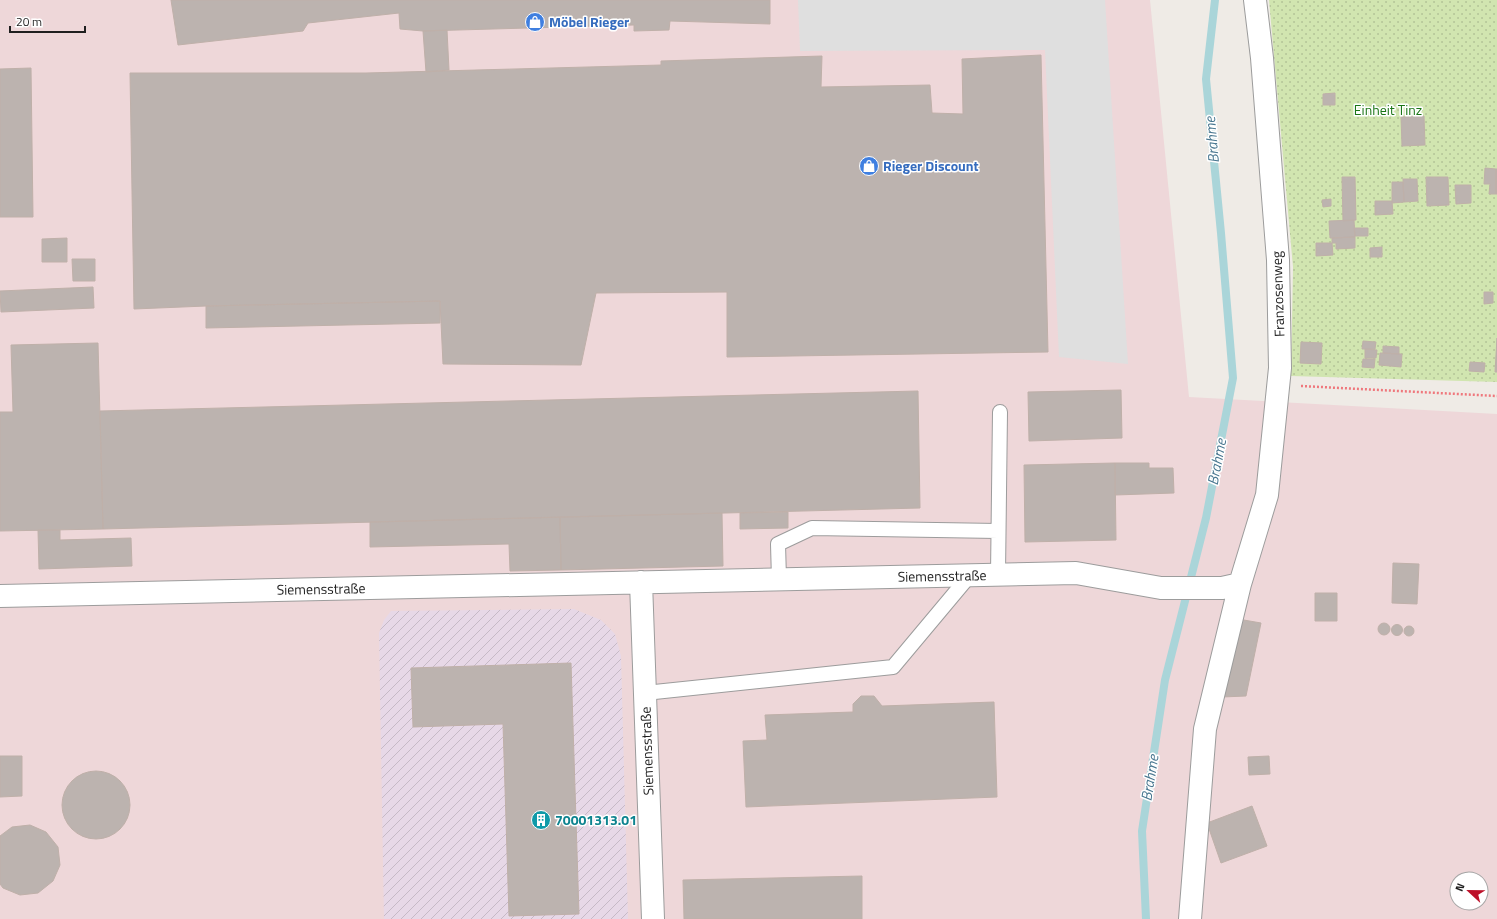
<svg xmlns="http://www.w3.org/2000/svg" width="1497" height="919" viewBox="0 0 1497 919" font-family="'Titillium Web',sans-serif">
<defs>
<pattern id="industrial-furrows" width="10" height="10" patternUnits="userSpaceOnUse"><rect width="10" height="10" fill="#e7d8e7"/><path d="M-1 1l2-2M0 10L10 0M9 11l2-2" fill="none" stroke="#c6b9c6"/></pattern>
<pattern id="garden-dots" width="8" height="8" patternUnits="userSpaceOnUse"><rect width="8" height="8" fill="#d1e5b0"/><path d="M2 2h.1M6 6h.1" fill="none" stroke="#b3c497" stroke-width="1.8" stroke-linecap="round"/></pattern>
</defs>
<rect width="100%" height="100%" fill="#efebe6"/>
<path fill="#eed7d9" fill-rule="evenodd" d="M0 0H1150L1189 397 1497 414V919H0ZM1457 879H1481V903H1457Z"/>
<path fill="url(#industrial-furrows)" d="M574 609 601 620 615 634 621 656 628 919H384L379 633 384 620 391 611Z"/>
<path fill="url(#garden-dots)" d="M1269 0H1497V382L1291 376 1293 267Z"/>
<path fill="#dfdfdf" d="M798 0H1105L1128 364 1059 357 1045 50 800 51Z"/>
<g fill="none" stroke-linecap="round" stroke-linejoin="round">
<path stroke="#aad5d9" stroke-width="8" d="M1146 919 1142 831 1165 680 1206 518 1233 378 1221 233 1206 79 1215 0"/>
</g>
<path fill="#bcb3af" stroke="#bfb0a9" d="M171 0H770V24L670 21 669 30 634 31V25L423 31 400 29 399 13 308 23 303 31 178 45Z
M447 30 449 70 426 72 423 31Z
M1041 55 1048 352 727 357V292L596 293 581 365 443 364 440 301 206 306 134 309 130 73H366L661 65V61L822 56 821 87 930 85 932 113 963 114 962 59Z
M31 68 33 217H0V69Z
M1335 93V105H1323V94Z
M1424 116 1425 145 1402 146 1401 117Z
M1485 168 1496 169V194H1489L1490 184H1484Z
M1496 169H1497V194H1496Z
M1342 177H1355L1356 220 1343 221Z
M1426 177H1448L1449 205 1427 206Z
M1403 179H1417L1418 201 1404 202Z
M1392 182H1403L1404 202 1392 203Z
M1455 185H1471V203L1456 204Z
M1331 199V206L1323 207 1322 200Z
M1375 201H1392L1393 214 1375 215Z
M1354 220 1355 237 1330 238 1329 221Z
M1354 228H1368V236H1355Z
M1355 237V248L1336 249V243H1332V238Z
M67 238V262H42V239Z
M1316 243H1332L1333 255 1316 256Z
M1382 247V257H1370V248Z
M72 259H95V281H73Z
M93 287 94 308 1 312 0 291Z
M1484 292H1493V303L1484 304Z
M440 301V323L206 328V306Z
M1497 338V372H1495Z
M1363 341 1376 342 1375 349H1362Z
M1301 342 1322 343 1321 364 1300 363Z
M98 343 103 529 0 531V412H13L11 345Z
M1383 346 1399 347V354L1383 353Z
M1365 349 1377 350 1376 358H1365Z
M1380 353 1402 354 1401 367 1379 365Z
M1363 359H1375L1374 368 1362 367Z
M1470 362 1485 363 1484 372 1469 371Z
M1121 390 1122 438 1029 441 1028 392Z
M918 391 920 508 103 529 100 411Z
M1115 463 1116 540 1025 542 1024 465Z
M1115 463H1149V468H1173L1174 493 1115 495Z
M788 512V528L740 529V513Z
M722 513 723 566 561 570 560 517Z
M560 517 561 570 510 571 509 544 370 547V522Z
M38 530H60V540L131 538 132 566 39 569Z
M1393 563 1419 564 1417 604 1392 603Z
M1315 593H1337V621H1315Z
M1238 619 1261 623 1246 696 1222 697Z
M1378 629a6 6 0 1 1 12 0a6 6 0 1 1-12 0Z
M1391.5 630a5.5 5.5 0 1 1 11 0a5.5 5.5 0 1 1-11 0Z
M1404 631a5 5 0 1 1 10 0a5 5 0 1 1-10 0Z
M571 663 579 914 509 916 503 724 413 727 411 668Z
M861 696H874L882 706 994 702 997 797 746 807 743 741 767 740 765 715 853 712V704Z
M0 756H22V796L0 797Z
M1269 756 1270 774 1249 775 1248 757Z
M62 805a34 34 0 1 1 68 0a34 34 0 1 1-68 0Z
M1252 806 1267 846 1221 863 1207 823Z
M30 825 46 832 58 847 60 865 53 881 38 893 20 895 3 888 0 884V836L12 827Z
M862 876V919H684L683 880Z"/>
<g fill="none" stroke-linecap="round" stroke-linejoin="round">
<defs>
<path id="lane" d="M998 574 1000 412
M779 579 778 544 812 528 998 531
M645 693 893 667 970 575"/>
<path id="street" d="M641 582 653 919
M0 596 1076 573 1161 588H1222L1240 584
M1190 919 1205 729 1240 584 1267 495 1280 368 1278 260 1262 58 1255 0"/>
</defs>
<use href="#lane" stroke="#9c9c9c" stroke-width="16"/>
<use href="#street" stroke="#9c9c9c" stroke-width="24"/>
<path stroke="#ef777c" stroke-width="2.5" stroke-dasharray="2 2" stroke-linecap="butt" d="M1301 386 1497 396"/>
<use href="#lane" stroke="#fff" stroke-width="14"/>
<use href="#street" stroke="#fff" stroke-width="22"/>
</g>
<defs>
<symbol id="shop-disc" viewBox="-11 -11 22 22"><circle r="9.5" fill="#3f7fe0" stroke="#fff"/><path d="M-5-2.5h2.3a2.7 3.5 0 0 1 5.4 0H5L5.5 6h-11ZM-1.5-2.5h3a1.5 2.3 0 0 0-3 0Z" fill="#fff"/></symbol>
<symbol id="building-disc" viewBox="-11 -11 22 22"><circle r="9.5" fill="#0f9aa8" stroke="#fff"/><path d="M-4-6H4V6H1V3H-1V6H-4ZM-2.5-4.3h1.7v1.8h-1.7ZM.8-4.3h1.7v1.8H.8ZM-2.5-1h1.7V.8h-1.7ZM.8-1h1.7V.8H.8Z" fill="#fff"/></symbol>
</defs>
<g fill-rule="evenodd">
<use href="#shop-disc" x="524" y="11" width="22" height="22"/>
<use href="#shop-disc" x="858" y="155" width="22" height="22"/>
<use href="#building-disc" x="530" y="809" width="22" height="22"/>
</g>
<g text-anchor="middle" stroke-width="3" stroke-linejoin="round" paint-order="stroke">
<g font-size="14" font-weight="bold" fill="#366cbe" stroke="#fff" text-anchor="start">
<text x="549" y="27">Möbel Rieger</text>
<text x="883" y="171">Rieger Discount</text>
</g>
<g font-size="14" fill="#1a7515" stroke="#fff">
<text x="1388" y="115">Einheit Tinz</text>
</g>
<g font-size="14" fill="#1f1f1f" stroke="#fff">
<text transform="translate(1278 294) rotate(-92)" y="5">Franzosenweg</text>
<text transform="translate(942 576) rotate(-1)" y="5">Siemensstraße</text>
<text transform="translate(321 589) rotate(-1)" y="5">Siemensstraße</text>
<text transform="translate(647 751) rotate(-92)" y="5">Siemensstraße</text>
</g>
<g font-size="14" font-weight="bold" fill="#0d838f" stroke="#fff" text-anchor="start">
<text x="555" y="825">70001313.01</text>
</g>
<g font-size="15" font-style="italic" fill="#497790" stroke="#fff">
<text transform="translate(1212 140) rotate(-95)" y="5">Brahme</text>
<text transform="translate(1217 462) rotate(-79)" y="5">Brahme</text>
<text transform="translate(1150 778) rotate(-81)" y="5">Brahme</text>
</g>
</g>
<g transform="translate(1469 891) rotate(292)"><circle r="19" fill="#ffffff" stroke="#a5a5a5"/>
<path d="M0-3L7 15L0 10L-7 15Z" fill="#bd1029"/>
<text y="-6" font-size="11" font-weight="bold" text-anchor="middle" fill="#1f1f1f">N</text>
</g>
<path d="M10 26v6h75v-6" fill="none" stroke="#1f1f1f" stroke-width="2"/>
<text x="16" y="26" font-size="12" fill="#1f1f1f" stroke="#ffffff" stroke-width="3" paint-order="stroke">20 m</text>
</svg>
